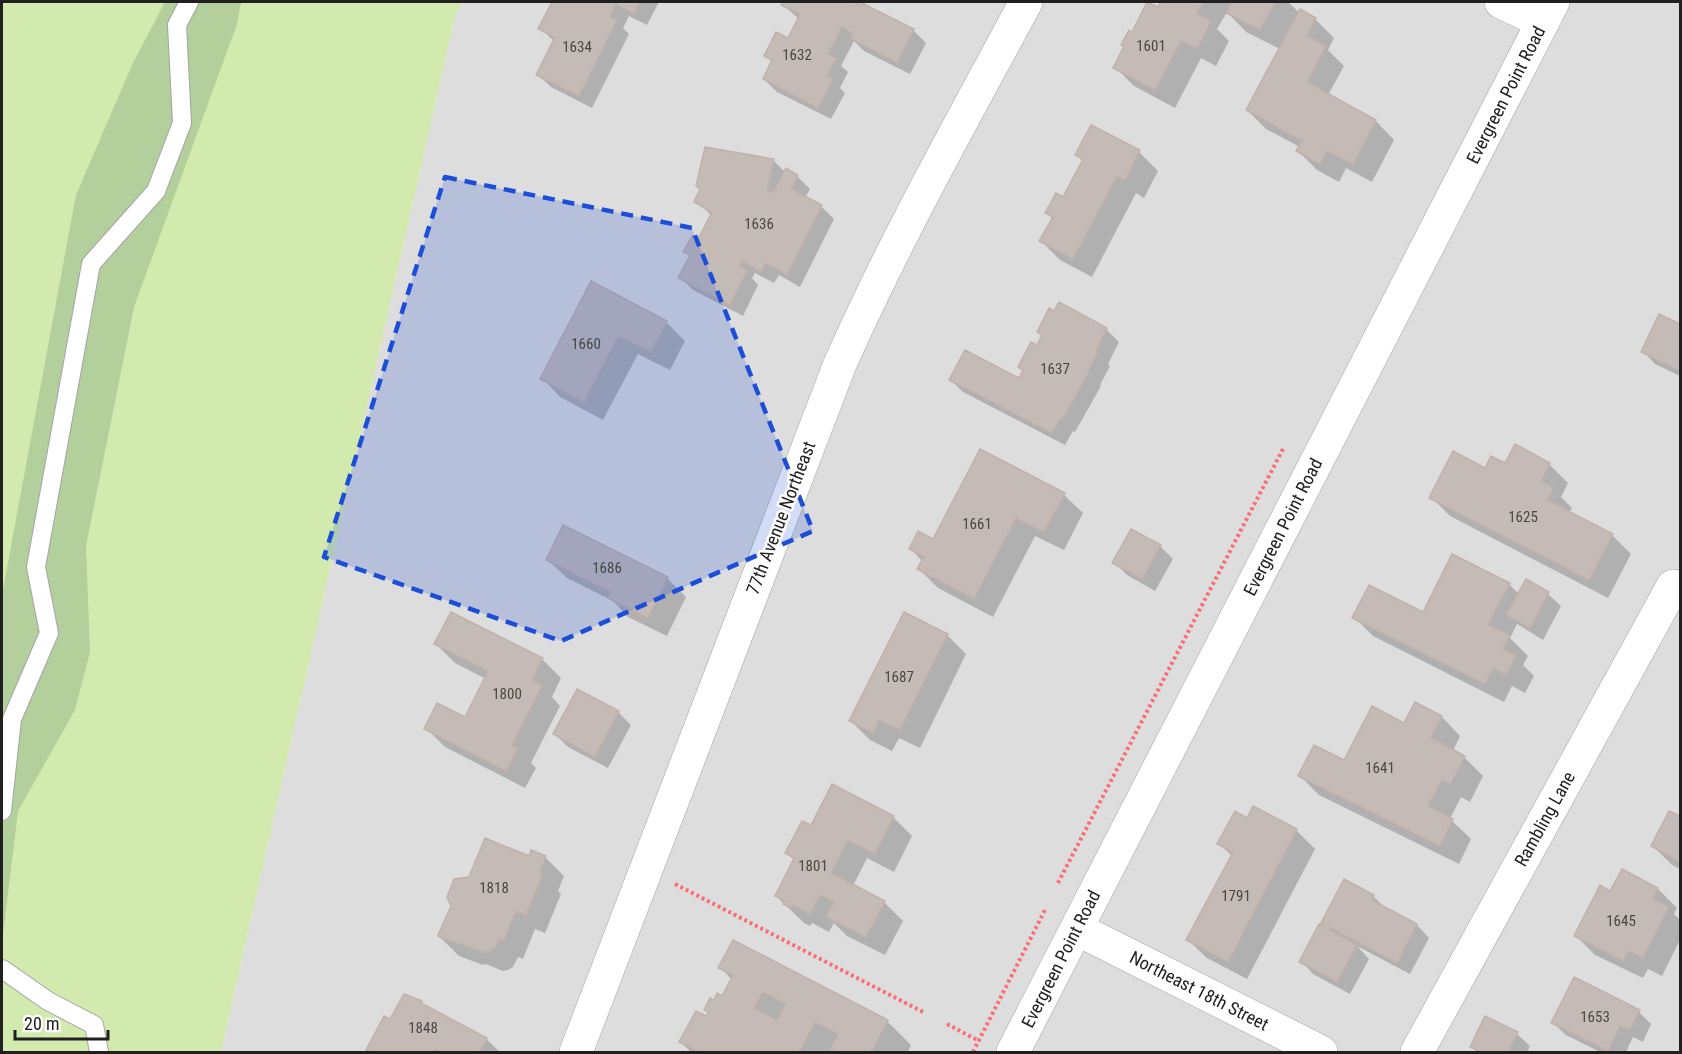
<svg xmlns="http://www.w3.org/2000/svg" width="1682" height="1054" viewBox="0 0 1682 1054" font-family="'Roboto Condensed',sans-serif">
<rect width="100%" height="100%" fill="#f1ece7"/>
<path fill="#dedddd" d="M463 2H1680V1052H221L455 16Z"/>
<path fill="#d3eaae" d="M2 2H463L455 16 221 1052H2Z"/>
<path fill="#b2cf9c" d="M165 2H241L237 24 134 307 86 546 90 652 75 710 18 811 2 943V595L76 195 133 63Z"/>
<path fill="#0003" d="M554 2H659L647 25 629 16 623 28 629 34 592 108 551 87 538 75 555 42 540 28Z
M785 2H854L914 31 926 43 910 74 864 51 854 41 841 66 848 72 840 88 845 93 831 119 777 92 764 79 773 63 766 56 788 40 799 19 783 5Z
M1163 2H1288L1300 13 1315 19 1334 38 1328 50 1344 66 1328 95 1376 121 1394 140 1372 182 1346 168 1339 182 1317 170 1298 151 1300 147 1266 129 1247 110 1280 49 1246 32 1227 12 1217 29 1229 41 1216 66 1201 58 1175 108 1134 86 1115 67 1132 34 1159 9Z
M1091 127 1139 152 1158 171 1144 198 1136 193 1092 277 1060 260 1041 241 1053 219 1047 213 1064 199 1084 162 1077 155Z
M773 160 785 172 797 176 810 189 805 198 821 206 834 219 800 287 779 275 774 283 755 273 752 278 758 285 743 316 693 290 680 277 690 257 685 251 699 241 712 216 696 201Z
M591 283 666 322 685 341 670 370 638 354 603 420 560 397 542 378Z
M1660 316 1680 326V376L1655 364 1643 351Z
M1106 329 1119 342 1108 364 1110 366 1100 385 1101 386 1075 432 1073 431 1065 445 963 392 951 380H1020L1024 372 1020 367 1038 347 1043 337 1039 332Z
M1549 464 1568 483 1561 497 1572 508 1569 513 1612 535 1631 554 1608 598 1450 516 1431 497 1486 470 1506 465Z
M1064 495 1083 513 1064 550 1035 536 993 617 938 588 919 569 923 562 911 549Z
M1160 546 1173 559 1155 591 1127 575 1114 562Z
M548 560 667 578 686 597 667 636 628 617 613 601 567 578Z
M1509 584 1519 594H1548L1561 606 1543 640 1517 624 1510 638 1528 656 1523 665 1534 676 1525 693 1512 686 1504 702 1373 636 1354 617 1424 614Z
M451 614 542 659 561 678 552 697 560 706 531 763 536 768 525 788 445 747 426 728 466 719 486 679 455 663 436 644Z
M904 614 947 635 966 654 920 748 899 738 892 751 870 740 851 721Z
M1416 704 1442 717 1460 736 1453 751 1464 757 1483 776 1470 802 1461 797 1450 819 1471 839 1459 864 1319 795 1300 776 1344 762 1405 725Z
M618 712 631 725 608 768 568 747 555 734Z
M1670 813 1680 818V869L1672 865 1653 846Z
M893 817 912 836 894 872 867 858 853 886 884 902 903 921 885 955 847 936 834 923 829 932 812 923 810 926 804 923 776 896 795 861 787 853 812 827Z
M1247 820 1296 830 1315 849 1247 979 1207 958 1188 940 1232 856 1219 844Z
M529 857H545L564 876 558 891 561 894 545 933 535 929 523 959 518 957 513 967 508 970 503 971 486 964 483 965 459 956 440 937 470 878Z
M1622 871 1658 889 1677 908 1674 914 1680 920V940L1662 976 1648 969 1643 978 1595 955 1576 936 1611 893Z
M1373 896 1387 910 1417 925 1429 938 1410 974 1357 946 1369 959 1350 994 1313 974 1301 961 1334 933 1323 923Z
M720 967 887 1021 911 1045 908 1052H691L681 1042 706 1018 709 1013 706 1010 714 1002 723 998 732 980Z
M421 1003 426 1008 486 1039 500 1052H370L368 1050 391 1021Z
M1639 1012 1651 1024 1643 1042 1633 1037 1626 1052H1600L1566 1035 1553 1023Z
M1486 1018 1517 1034 1530 1046 1527 1052H1477L1471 1046Z"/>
<path fill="#c5bbb6" stroke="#c2b1a9" stroke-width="1.5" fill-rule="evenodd" d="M552 2H640L634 14 616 4 610 16 617 20 579 96 536 75 555 37 538 29Z
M783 2H855L861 5 862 3 914 29 897 63 850 38 852 33 842 27 828 54 836 58 827 76 833 79 818 108 763 79 772 60 764 56 776 32 788 38 800 14 781 5Z
M1147 2 1158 7 1161 2H1203L1197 14 1211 21 1197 48 1181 41 1155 90 1113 68 1124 46 1121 45 1129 30 1132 32Z
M1225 2H1275L1260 30 1226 13 1231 4Z
M1300 9 1316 18 1307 36 1326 46 1307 82 1376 120 1353 164 1327 151 1320 164 1296 151 1302 141 1246 110Z
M1091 125 1140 150 1125 180 1117 176 1073 259 1039 241 1053 217 1045 213 1056 193 1063 197 1083 159 1075 155Z
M705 147 774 159 767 190 773 192 786 168 798 175 791 189 822 205 787 275 766 263 761 272 742 261 740 265 747 271 730 305 678 278 690 255 683 252 692 236 698 239 712 212 694 202 700 189 696 186Z
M591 281 667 321 651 352 618 336 584 402 540 379Z
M1059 302 1107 328 1096 350 1098 352 1088 371 1089 372 1062 420 1060 419 1052 433 949 380 965 350 1019 378 1023 370 1018 367 1031 342 1037 345 1042 335 1037 332 1049 308 1054 311Z
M1659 314 1680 324V371L1641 352Z
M1515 444 1550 463 1541 481 1554 488 1547 500 1613 534 1589 580 1429 498 1453 451 1485 468 1491 456 1505 463Z
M980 449 1065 493 1044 532 1016 518 974 599 917 569 924 557 909 549 918 531 933 539Z
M563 525 668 577 648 618 608 598 611 592 546 560Z
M1131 529 1161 545 1142 579 1112 563Z
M1452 554 1510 583 1488 625 1510 635 1503 649 1516 655 1506 675 1493 668 1485 684 1352 618 1369 585 1423 612Z
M1526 579 1549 592 1530 628 1506 615Z
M451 612 543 658 532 680 542 686 512 745 518 748 506 771 424 729 437 703 465 717 488 671 434 644Z
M904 612 948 634 900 730 879 720 873 733 849 721Z
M577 689 619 711 595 757 553 734Z
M1415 702 1442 716 1431 738 1465 756 1451 784 1442 780 1428 806 1453 819 1440 846 1298 776 1314 745 1344 760 1372 706 1404 723Z
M832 784 894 816 875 854 848 840 831 873 885 901 866 937 826 917 834 902 820 895 810 914 793 905 791 908 783 904 785 901 775 896 794 858 785 853 802 821 811 825Z
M1253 806 1297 829 1228 962 1186 940 1233 852 1217 844 1235 811 1247 818Z
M1669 811 1680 816V862L1651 846Z
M485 838 529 856 531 850 546 856 540 872 543 874 526 915 516 911 504 941 499 939 495 948 489 952H483L439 937 438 935 451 906 447 897 454 879 469 877Z
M1622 869 1658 888 1653 899 1669 907 1643 958 1628 951 1623 961 1574 936 1600 885 1610 891Z
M1344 879 1374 895 1372 900 1417 924 1397 963 1321 923Z
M1319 924 1357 945 1337 982 1299 962Z
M733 940 888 1020 871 1052H836L830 1049 838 1034 815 1022 799 1052H699L679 1042 696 1011 706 1016 708 1012 704 1010 710 998 714 1000 717 993 722 996 733 975 718 968ZM763 992 786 1004 777 1020 754 1008Z
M1574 977 1640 1010 1630 1030 1620 1026 1608 1051 1551 1023Z
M404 994 422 1001 421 1003 487 1038 480 1052H440L435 1050 433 1052H370L366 1050 384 1016 390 1019Z
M1485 1016 1518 1032 1508 1052H1481L1470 1047Z"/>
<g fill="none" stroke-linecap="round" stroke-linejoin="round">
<defs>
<path id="service" d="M2 811 12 719 49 633 36 567 91 264 156 191 182 123 177 25 189 2
M2 969 48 1001 94 1025 99 1052"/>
<path id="minor" d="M1501 2 1543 22
M1077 929 1321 1052
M576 1052 840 364C895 240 962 121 1026 2
M1417 1052 1673 586"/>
<path id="tertiary" d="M1013 1052 1553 2"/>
</defs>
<use href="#service" stroke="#a4a4a4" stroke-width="20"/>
<use href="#minor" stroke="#a4a4a4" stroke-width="34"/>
<use href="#tertiary" stroke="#a4a4a4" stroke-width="34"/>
<path stroke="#f87073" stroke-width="4" stroke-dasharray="3 3" stroke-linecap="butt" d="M1058 883 1284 447
M675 884 925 1013
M947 1024 979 1041
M973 1052 1046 908"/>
<use href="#service" stroke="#fff" stroke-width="18"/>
<use href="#minor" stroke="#fff" stroke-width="33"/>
<use href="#tertiary" stroke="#fff" stroke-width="33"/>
</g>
<path fill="#1d4ed8" fill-opacity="0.2" stroke="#1d4ed8" stroke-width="4.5" stroke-dasharray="12 8" stroke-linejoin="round" d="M445 177 692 228 813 531 561 641 324 557Z"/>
<g text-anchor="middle" stroke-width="5" stroke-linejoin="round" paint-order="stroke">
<g font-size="15" fill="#494746">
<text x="1151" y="51">1601</text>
<text x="577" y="52">1634</text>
<text x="797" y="60">1632</text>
<text x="759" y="229">1636</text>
<text x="586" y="349">1660</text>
<text x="1055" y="374">1637</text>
<text x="1523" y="522">1625</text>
<text x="977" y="529">1661</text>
<text x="607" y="573">1686</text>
<text x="899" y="682">1687</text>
<text x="507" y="699">1800</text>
<text x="1380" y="773">1641</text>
<text x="813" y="871">1801</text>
<text x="494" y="893">1818</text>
<text x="1236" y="901">1791</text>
<text x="1621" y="926">1645</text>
<text x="1595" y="1022">1653</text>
<text x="423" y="1033">1848</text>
</g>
<g font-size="18" fill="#202020" stroke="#fff">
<text transform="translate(1506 95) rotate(-63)" y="6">Evergreen Point Road</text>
<text transform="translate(781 518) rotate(-69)" y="6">77th Avenue Northeast</text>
<text transform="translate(1283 527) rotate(-63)" y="6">Evergreen Point Road</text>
<text transform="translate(1545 819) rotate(-61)" y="6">Rambling Lane</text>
<text transform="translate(1061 959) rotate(-63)" y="6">Evergreen Point Road</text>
<text transform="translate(1199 991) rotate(27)" y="6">Northeast 18th Street</text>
</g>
</g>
<rect width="1682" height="1054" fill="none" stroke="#202020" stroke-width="6"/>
<path d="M15 1030v9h93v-9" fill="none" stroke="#202020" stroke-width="3"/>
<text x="24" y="1030" font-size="18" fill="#202020" stroke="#ffffff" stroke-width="4.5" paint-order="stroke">20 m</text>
</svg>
